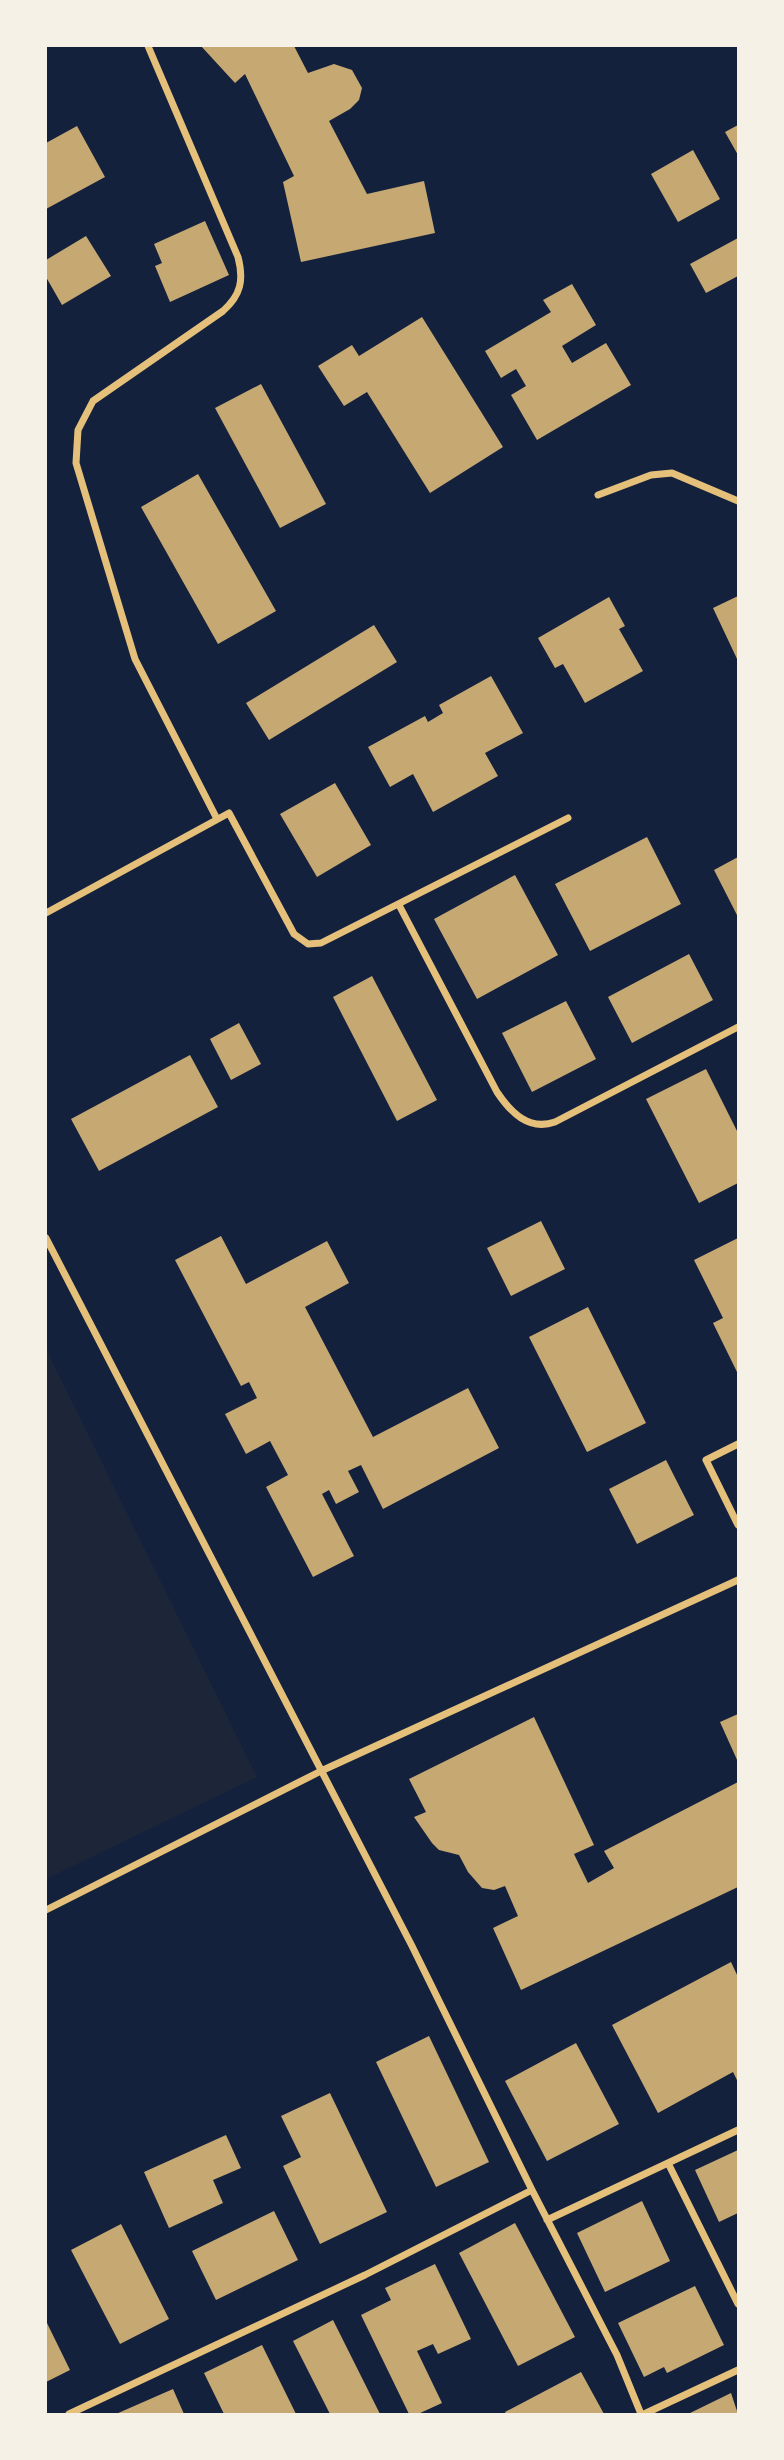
<svg xmlns="http://www.w3.org/2000/svg" width="784" height="2460" viewBox="0 0 784 2460" font-family="'Space Grotesk',sans-serif">
<rect width="100%" height="100%" fill="#14213d"/>
<path fill="#1d2539" d="M46 1349 257 1777 46 1879Z"/>
<path fill="#c6a872" d="M201 46H294L308 73 334 64 352 70 362 88 359 100 350 109 329 121 367 194 424 181 435 233 301 262 283 182 294 176 245 74 235 83Z
M738 125V155L725 132Z
M77 126 105 177 46 209V143Z
M693 150 720 199 678 222 651 174Z
M205 221 229 275 170 302 155 266 162 263 154 244Z
M86 236 111 276 62 305 46 277V260Z
M738 238V276L706 293 690 264Z
M572 284 596 325 562 346 572 363 606 343 631 385 537 440 511 395 526 386 516 369 501 378 485 351 551 312 543 300Z
M422 317 503 447 430 493 367 392 344 406 318 366 352 345 359 356Z
M261 384 326 504 280 528 215 408Z
M198 474 276 611 218 644 141 507Z
M738 596V661L713 608Z
M609 597 625 626 619 629 643 671 585 703 563 664 555 668 538 638Z
M374 625 397 662 269 740 246 703Z
M491 676 523 733 485 753 498 776 433 812 413 774 390 787 368 747 425 716 428 722 443 713 439 705Z
M335 783 371 845 317 877 280 814Z
M647 837 681 904 590 951 555 884Z
M738 857V917L714 870Z
M515 875 558 955 477 999 434 919Z
M689 954 713 1000 632 1043 608 997Z
M372 976 437 1100 397 1121 333 997Z
M566 1001 596 1059 532 1092 502 1033Z
M239 1023 261 1064 231 1080 210 1039Z
M190 1055 218 1107 99 1171 71 1119Z
M706 1069 738 1133V1183L699 1203 646 1099Z
M541 1221 565 1269 511 1296 487 1248Z
M221 1236 246 1284 327 1241 349 1283 305 1307 373 1437 468 1388 499 1448 383 1509 361 1465 348 1471 359 1492 336 1504 329 1490 322 1494 354 1556 313 1577 266 1487 288 1475 270 1441 246 1454 225 1414 257 1398 249 1382 241 1386 175 1260Z
M738 1238V1374L713 1323 723 1318 694 1260Z
M588 1307 646 1423 587 1452 529 1337Z
M666 1460 694 1515 637 1544 609 1489Z
M738 1714V1762L720 1722Z
M534 1717 594 1845 574 1854 588 1883 614 1868 604 1851 738 1782V1887L521 1990 493 1928 518 1916 505 1886 494 1890 482 1888 468 1872 459 1855 439 1850 432 1843 414 1817 426 1812 409 1779Z
M731 1962 738 1977V2082L733 2072 658 2113 612 2025Z
M429 2036 489 2162 436 2187 376 2062Z
M576 2043 619 2124 547 2161 505 2081Z
M330 2093 387 2212 320 2244 283 2166 301 2157 281 2116Z
M226 2135 241 2168 213 2180 223 2203 169 2228 144 2172Z
M738 2150V2213L719 2222 695 2170Z
M642 2201 670 2261 605 2292 577 2233Z
M274 2211 298 2260 216 2300 192 2251Z
M515 2223 575 2337 518 2366 459 2253Z
M121 2224 169 2319 120 2344 71 2250Z
M435 2264 471 2339 438 2354 433 2344 417 2351 442 2403 418 2414H409L361 2315 391 2300 385 2288Z
M695 2286 724 2345 667 2373 664 2367 644 2377 618 2323Z
M333 2320 380 2414H330L293 2341Z
M46 2321 70 2370 46 2382Z
M262 2345 296 2414H224L204 2373Z
M581 2372 604 2414H506L505 2412Z
M173 2389 184 2414H116Z
M731 2393 738 2414H688Z"/>
<g fill="none" stroke-linecap="round" stroke-linejoin="round">
<path stroke="#e5c07b" stroke-width="7" d="M148 46 238 257C244 280 241 295 223 311L93 401 78 430 76 463 135 659 217 819
M598 495 651 475 672 473 738 501
M399 905 497 1092C511 1113 529 1131 555 1122L738 1027
M46 913 229 813 294 934 308 944 321 943 568 818
M46 1238 412 1946 532 2190 617 2355 641 2414
M738 1444 706 1460 738 1525
M46 1910 321 1771 738 1580
M668 2163 738 2304
M547 2220 738 2130
M69 2414 365 2275 532 2190
M644 2414 738 2370"/>
</g>
<rect width="784" height="2460" fill="none" stroke="#f6f1e7" stroke-width="94"/>
</svg>
